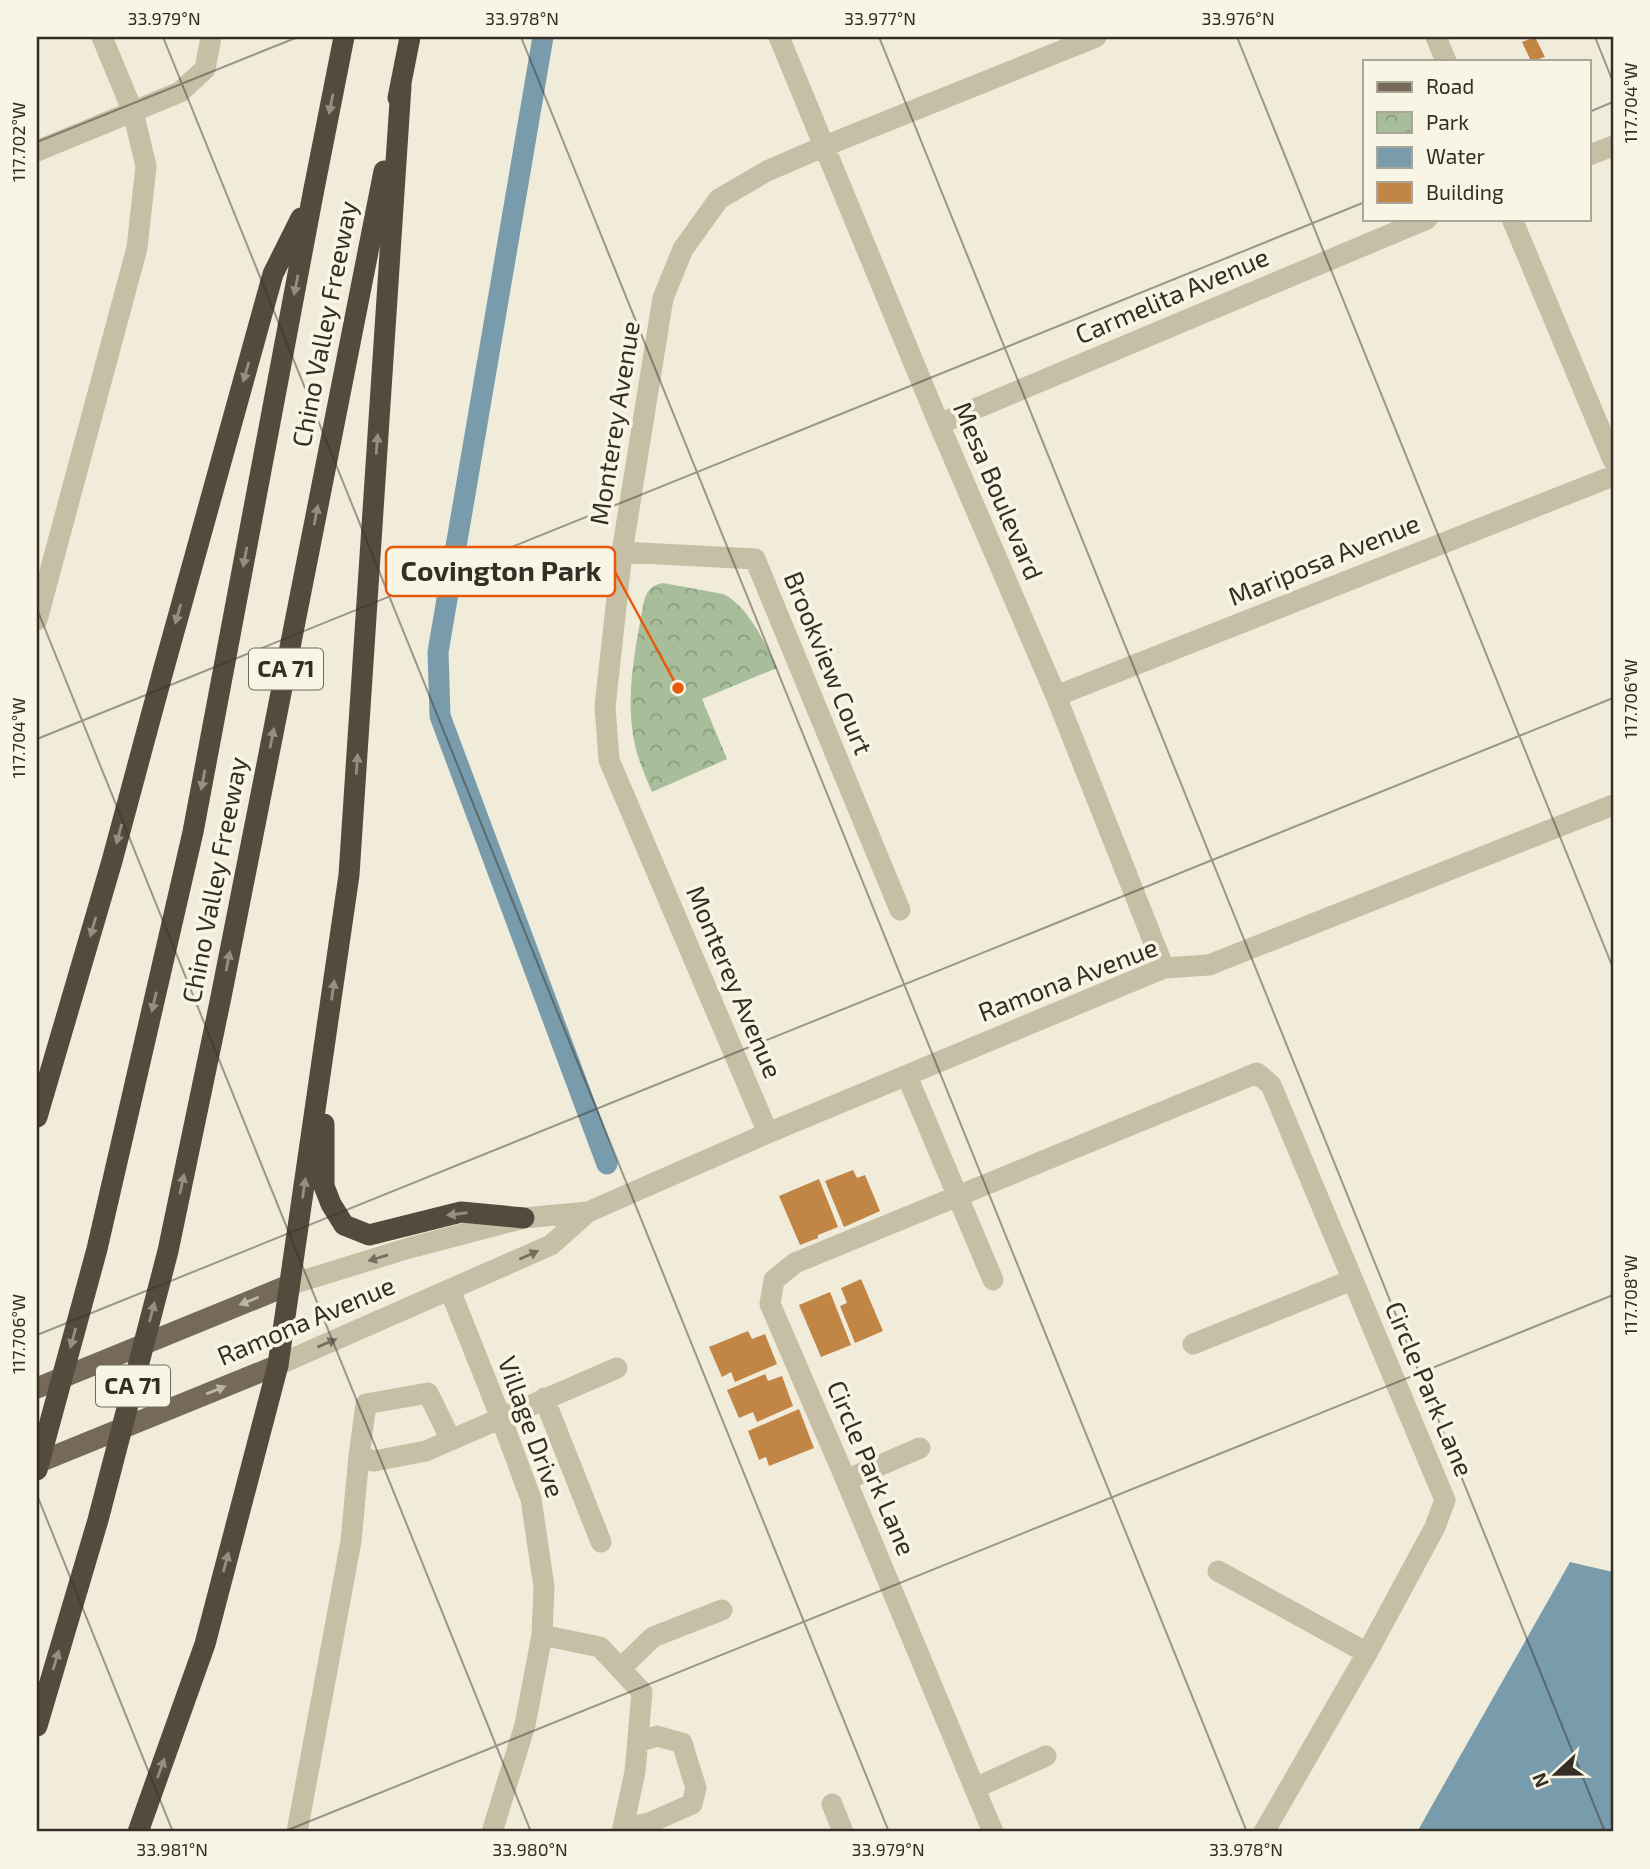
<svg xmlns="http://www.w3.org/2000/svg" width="1650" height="1869" viewBox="0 0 1650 1869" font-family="'Exo 2',sans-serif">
<defs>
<pattern id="park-crowns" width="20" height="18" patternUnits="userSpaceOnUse" patternTransform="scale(1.75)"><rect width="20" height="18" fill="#a8be9a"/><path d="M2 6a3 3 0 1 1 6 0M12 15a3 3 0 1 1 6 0" fill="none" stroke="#8a9b7d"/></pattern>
</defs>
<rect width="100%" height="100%" fill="#f0ecd9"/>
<path fill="url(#park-crowns)" d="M663 583 723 594C748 605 766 645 777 668L702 699 727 759 652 792C644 773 636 755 633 735 626 689 636 645 644 601 648 589 651 586 663 583Z"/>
<path fill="#799cac" d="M1570 1562 1613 1572V1832H1417Z"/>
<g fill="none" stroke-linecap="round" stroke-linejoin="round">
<path stroke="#799cac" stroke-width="21" d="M543 37 438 652 440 716 607 1164"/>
</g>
<path fill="#c18646" d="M1535 37 1545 57 1531 61 1522 42Z
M853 1170 857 1178 865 1175 880 1211 844 1227 825 1181Z
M819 1179 838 1227 818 1235V1238L800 1245 779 1196Z
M861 1279 883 1331 855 1343 840 1306 847 1303 841 1288Z
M830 1292 851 1345 821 1357 799 1305Z
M748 1331 752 1339 765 1334 777 1364 735 1382 731 1372 722 1377 709 1347Z
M765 1374 768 1381 782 1376 793 1406 757 1422 753 1412 739 1418 727 1390Z
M799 1409 814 1448 769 1466 766 1457 759 1460 748 1431Z"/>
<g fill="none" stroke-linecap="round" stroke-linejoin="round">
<path stroke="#c7bea6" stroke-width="21" d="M779 37 939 424 1056 696 1164 968
M1436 37 1446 61
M37 151 180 92 205 69 211 37
M1589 155 1613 146
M1512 219 1613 460
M939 424 1427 219
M622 552 755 559 900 910
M37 620 137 248 146 166 133 112 102 37
M1056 696 1613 476
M907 1076 993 1280
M768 1133 609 760 605 707 622 552 663 298 683 249 719 199 767 171 825 146 1096 37
M289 1285 409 1248 524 1218 588 1212
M450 1290 501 1418 531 1499 544 1587 542 1635 525 1725 492 1832
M1193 1344 1352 1280
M278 1365 551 1245 588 1212 768 1133 1164 968 1209 965 1613 805
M544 1398 601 1542
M451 1440 617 1368
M846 1480 920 1448
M1218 1571 1367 1653
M542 1635 600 1647 642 1692 635 1772 622 1832
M620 1669 653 1637 722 1610
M975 1788 1046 1756
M832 1804 843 1832
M623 1828 649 1823 692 1804 696 1788 682 1743 657 1736 638 1742
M297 1832 351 1541 359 1456 366 1404 428 1393 451 1440 426 1451 374 1461 359 1456
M993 1832 846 1480 770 1304 774 1280 795 1263 1257 1073 1271 1085 1445 1500 1435 1527 1367 1653 1264 1832"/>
<path stroke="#756a58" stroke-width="21" d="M37 1388 289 1285
M37 1463 278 1365"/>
<path stroke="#544b3e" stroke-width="21" d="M398 98 410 37
M37 1117 112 861 162 675 273 274 301 218
M324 1124V1186L331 1204 344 1225 369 1235 461 1212 524 1218
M37 1470 97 1249 193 832 313 194 344 37
M37 1726 98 1520 168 1251 221 997 384 171
M138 1832 205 1644 278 1365 349 875 401 86"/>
</g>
<defs><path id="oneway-solid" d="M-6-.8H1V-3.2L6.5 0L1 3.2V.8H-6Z" transform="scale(1.75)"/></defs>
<g fill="#968f81">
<use href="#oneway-solid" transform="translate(331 104) rotate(101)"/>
<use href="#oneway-solid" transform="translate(296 285) rotate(101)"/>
<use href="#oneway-solid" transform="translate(246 372) rotate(106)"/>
<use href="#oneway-solid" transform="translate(377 444) rotate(-86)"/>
<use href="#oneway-solid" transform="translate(316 515) rotate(-79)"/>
<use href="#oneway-solid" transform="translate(245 557) rotate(101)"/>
<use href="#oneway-solid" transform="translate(178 614) rotate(106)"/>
<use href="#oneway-solid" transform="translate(272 738) rotate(-79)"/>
<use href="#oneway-solid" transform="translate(357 764) rotate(-86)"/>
<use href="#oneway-solid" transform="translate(203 780) rotate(101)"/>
<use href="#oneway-solid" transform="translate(119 834) rotate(105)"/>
<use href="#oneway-solid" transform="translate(93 927) rotate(106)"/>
<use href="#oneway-solid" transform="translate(228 961) rotate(-79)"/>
<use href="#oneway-solid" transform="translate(333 990) rotate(-82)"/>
<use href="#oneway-solid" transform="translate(154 1002) rotate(103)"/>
<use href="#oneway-solid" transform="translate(182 1184) rotate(-78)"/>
<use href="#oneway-solid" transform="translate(304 1188) rotate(-82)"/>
<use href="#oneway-solid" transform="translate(457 1214) rotate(172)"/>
<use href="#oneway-solid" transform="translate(152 1312) rotate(-75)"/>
<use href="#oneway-solid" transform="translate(73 1338) rotate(105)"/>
<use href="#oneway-solid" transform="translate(226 1562) rotate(-75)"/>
<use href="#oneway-solid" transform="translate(56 1660) rotate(-73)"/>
<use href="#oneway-solid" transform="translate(161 1768) rotate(-70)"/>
</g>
<g fill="#766f60">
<use href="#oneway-solid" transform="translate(529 1255) rotate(-24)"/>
<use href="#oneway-solid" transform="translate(378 1258) rotate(163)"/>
<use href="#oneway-solid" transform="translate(327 1343) rotate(-23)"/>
</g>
<g fill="#bdb6a6">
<use href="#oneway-solid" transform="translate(249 1301) rotate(158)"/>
<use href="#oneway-solid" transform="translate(216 1390) rotate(-22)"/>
</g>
<path fill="none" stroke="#342e26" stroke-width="2" stroke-opacity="0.45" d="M163 37 889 1832M521 37 1247 1832M879 37 1605 1832M1237 37 1613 968M1595 37 1613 82M1589 112 1613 102M37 142 298 37M37 609 531 1832M37 739 1365 202M37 1335 1613 698M37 1495 173 1832M283 1832 1613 1295"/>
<g text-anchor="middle" stroke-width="7" stroke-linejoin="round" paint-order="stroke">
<g fill="#f8f5e5" stroke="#6f6a5f" stroke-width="2">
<rect x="249" y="648.5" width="74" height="41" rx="5"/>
<rect x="96" y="1365.5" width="74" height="41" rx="5"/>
</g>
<g font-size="24" font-weight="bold" fill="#342e26">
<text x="286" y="677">CA 71</text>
<text x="133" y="1394">CA 71</text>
</g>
<g font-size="26" fill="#342e26" stroke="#f8f5e5">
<text transform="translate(1172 296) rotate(-23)" y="9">Carmelita Avenue</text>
<text transform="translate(325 324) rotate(-79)" y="9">Chino Valley Freeway</text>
<text transform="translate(615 423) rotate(-81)" y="9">Monterey Avenue</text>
<text transform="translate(998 491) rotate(67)" y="9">Mesa Boulevard</text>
<text transform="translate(1324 560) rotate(-22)" y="9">Mariposa Avenue</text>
<text transform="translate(828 663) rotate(68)" y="9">Brookview Court</text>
<text transform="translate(215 880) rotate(-79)" y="9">Chino Valley Freeway</text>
<text transform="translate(1068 980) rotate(-21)" y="9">Ramona Avenue</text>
<text transform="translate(734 982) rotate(67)" y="9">Monterey Avenue</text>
<text transform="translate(306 1321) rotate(-23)" y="9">Ramona Avenue</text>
<text transform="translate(1429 1389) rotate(67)" y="9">Circle Park Lane</text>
<text transform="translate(531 1427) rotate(70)" y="9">Village Drive</text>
<text transform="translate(871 1468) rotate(67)" y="9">Circle Park Lane</text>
</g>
</g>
<path fill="none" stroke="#e8590c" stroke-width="2.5" d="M678 688L615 572"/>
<circle fill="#e8590c" stroke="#f8f5e5" stroke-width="2.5" cx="678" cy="688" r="7"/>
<rect fill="#f8f5e5" stroke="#e8590c" stroke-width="2.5" x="386" y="547" width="229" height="49" rx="7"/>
<g font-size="28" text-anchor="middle" font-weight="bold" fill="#342e26">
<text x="501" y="581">Covington Park</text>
</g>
<rect width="1650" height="1869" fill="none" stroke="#f8f5e5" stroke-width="77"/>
<rect x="1363" y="60" width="228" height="161" fill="#f8f5e5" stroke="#aaa599" stroke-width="2"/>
<rect x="1377" y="82" width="35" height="10" fill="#756a58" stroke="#aaa599" stroke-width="2"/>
<text x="1426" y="94" font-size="21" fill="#342e26">Road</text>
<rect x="1377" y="112" width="35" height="21" fill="url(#park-crowns)" stroke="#aaa599" stroke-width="2"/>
<text x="1426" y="130" font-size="21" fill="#342e26">Park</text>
<rect x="1377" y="147" width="35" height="21" fill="#799cac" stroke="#aaa599" stroke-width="2"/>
<text x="1426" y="164" font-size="21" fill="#342e26">Water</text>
<rect x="1377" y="182" width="35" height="21" fill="#c18646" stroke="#aaa599" stroke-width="2"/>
<text x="1426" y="200" font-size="21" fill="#342e26">Building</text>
<g transform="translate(1556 1774) rotate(248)" stroke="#f8f5e5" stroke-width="5" paint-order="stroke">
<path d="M0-5L12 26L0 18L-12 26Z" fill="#342e26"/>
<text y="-10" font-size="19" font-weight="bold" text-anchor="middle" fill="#342e26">N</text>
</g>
<rect x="38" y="38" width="1574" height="1792" fill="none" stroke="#342e26" stroke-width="2.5"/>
<g font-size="18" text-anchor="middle" fill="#342e26">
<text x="164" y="25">33.979°N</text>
<text x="522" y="25">33.978°N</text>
<text x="880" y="25">33.977°N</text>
<text x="1238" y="25">33.976°N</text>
<text transform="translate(1631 103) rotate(-90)" y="6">117.704°W</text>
<text transform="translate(19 142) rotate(-90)" y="6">117.702°W</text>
<text transform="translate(1631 699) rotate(-90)" y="6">117.706°W</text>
<text transform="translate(19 738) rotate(-90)" y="6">117.704°W</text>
<text transform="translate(1631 1295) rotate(-90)" y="6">117.708°W</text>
<text transform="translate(19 1334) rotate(-90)" y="6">117.706°W</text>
<text x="172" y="1856">33.981°N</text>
<text x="530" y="1856">33.980°N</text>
<text x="888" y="1856">33.979°N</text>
<text x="1246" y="1856">33.978°N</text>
</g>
</svg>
